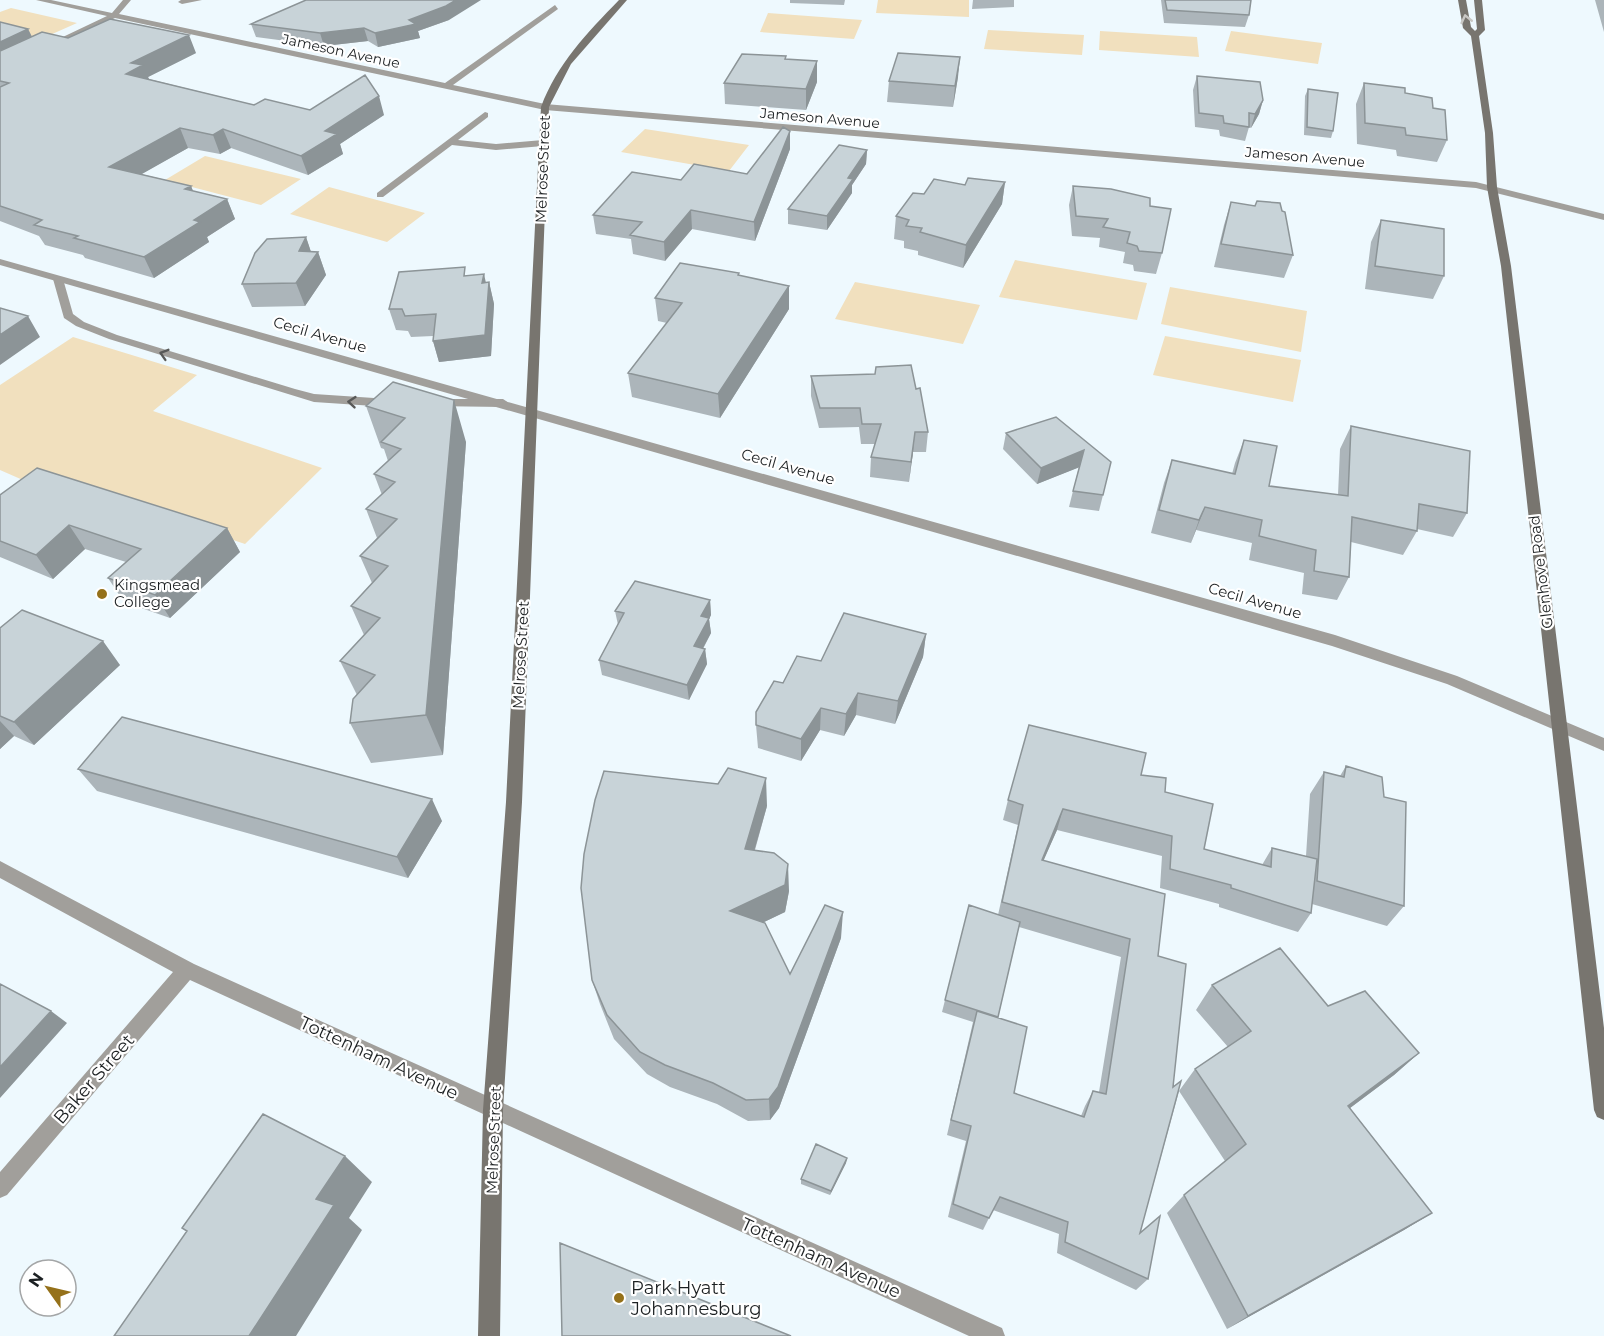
<svg xmlns="http://www.w3.org/2000/svg" width="1604" height="1336" viewBox="0 0 1604 1336" font-family="Montserrat,sans-serif">
<rect width="100%" height="100%" fill="#eef9fe"/>
<path fill="#f1e0be" d="M878 0H969V17L876 13Z
M11 8 77 23 41 39 0 30V12Z
M768 13 862 20 854 39 760 32Z
M988 30 1084 35 1082 55 984 49Z
M1100 31 1197 37 1199 57 1099 50Z
M1231 31 1322 43 1318 64 1225 51Z
M645 129 749 145 729 171 621 152Z
M205 156 301 179 261 205 165 180Z
M329 187 425 213 387 242 290 214Z
M1015 260 1147 283 1137 320 999 297Z
M855 282 980 305 963 344 835 319Z
M1170 287 1307 311 1301 352 1161 324Z
M1165 336 1301 360 1293 402 1153 375Z
M73 337 197 375 153 411 322 468 245 544 43 476 32 484 0 470V385Z"/>
<g fill="none" stroke-linecap="round" stroke-linejoin="round">
<path fill="#a19f9b" fill-rule="evenodd" d="M485 112 488 113V117L458 140 496 144 543 140 548 143 543 146 496 150 452 145 383 197H377V193Z
M58 276 63 279 73 314 84 322 117 335 295 389 314 394 389 399 395 403 389 407 314 402 109 339 76 326 64 318 53 279Z
M434 399H503L509 403 503 407 430 406 428 403Z"/>
<path fill="#a19f9b" fill-rule="evenodd" d="M36 0H51L112 13 123 0H131L119 14 445 83 555 5 558 9 453 85 545 104 1476 182 1604 214V220L1476 188 545 110 115 18 49 49H46V45L107 16Z
M181 0H202L182 4 178 2Z
M0 259 1335 635 1457 676 1604 738V751L1447 684 1332 646 0 265Z
M0 861 194 964 1002 1328 1005 1336H969L190 980 7 1195 0 1198V1172L173 972 0 878Z"/>
<path fill="#78756f" fill-rule="evenodd" d="M619 0H627L571 64 549 107 522 802 503 1110 500 1336H478L483 1110 506 802 541 107C557 64 587 33 619 0Z
M1458 0H1466L1471 27 1475 31 1477 29 1474 0H1482L1485 30 1479 36 1493 133 1497 187 1511 266 1604 1028V1120L1597 1117 1594 1110 1501 266 1487 187 1485 133 1471 36 1463 28Z"/>
</g>
<path fill="#acb5ba" fill-rule="evenodd" d="M790 0H845L844 5 790 3Z
M973 0H1014V7L972 9Z
M1161 0H1251L1249 15 1245 27 1164 23Z
M1595 0H1604V32Z
M449 20 418 31 420 38 378 47 368 41 324 46 256 37 251 24Z
M0 22 28 29 32 37 68 38 196 53 148 77 149 79 254 105 384 115 340 144 343 154 308 175 231 148 220 154 188 148 141 174 191 186 193 191 227 199 235 219 207 237 209 242 154 278 85 258 83 255 45 245 39 236 0 221Z
M786 56V59L817 82 806 110 725 104 724 83Z
M1197 76 1263 100 1259 114 1251 128 1249 127 1245 141 1220 136 1219 130 1195 127 1193 90Z
M958 77 953 107 887 102 889 81Z
M1364 83 1405 93 1433 108 1447 140 1437 162 1397 156 1396 150 1357 144 1356 104Z
M1308 89 1333 131 1331 138 1304 135 1305 96Z
M790 131V149L755 241 692 229 665 261 633 254 631 239 596 234 593 215 681 180 747 174Z
M867 150 866 164 852 185V193L827 230 788 224V209Z
M1005 182 1002 204 963 268 918 255V251L904 248V241L894 239 896 216 924 194 965 185Z
M1073 186 1150 206 1162 253 1156 274 1134 271 1133 265 1123 263 1125 252 1099 247 1100 238 1072 236 1069 205Z
M1231 202 1293 255 1284 278 1214 267 1224 225Z
M1381 220 1444 276 1433 299 1365 289 1371 242Z
M306 237 311 252H318L326 275 305 306 252 307 242 284Z
M739 273V276L789 286V309L720 418 632 397 628 373 667 323 658 321 655 298Z
M468 275 486 283 489 282 494 304 491 356 439 362 433 341V336L411 337 408 331 396 330 389 309Z
M811 376 916 389 928 432 926 452H913L909 482 870 477 871 457 875 444H861L859 427 819 428 811 396Z
M393 382 466 442 443 755 371 763 350 723 357 695 340 661 364 635 351 606 372 583 360 556 377 538 366 509 382 495 374 474 388 461 384 449 381 448 366 406Z
M1056 417 1103 495 1099 511 1069 507 1079 467 1037 484 1003 449 1006 433Z
M1351 426 1467 513 1453 537 1417 529V531L1403 555 1351 542 1349 577 1337 600 1302 594 1304 573 1249 560 1252 543 1196 530 1191 543 1151 533 1164 483 1172 460 1232 474 1235 463 1244 440 1269 486 1338 495 1340 449Z
M0 495 227 528 240 552 170 618 124 602 108 578 126 562 85 549 53 579 0 557Z
M710 600 711 615 709 619 711 633 703 649H705L707 664 689 700 602 675 599 660 618 625 615 611Z
M0 628 120 665 34 745 14 736 0 749Z
M926 634 923 657 895 724 856 715 844 736 820 730 801 761 758 748 756 725 783 683 821 661Z
M1346 766 1384 797 1404 906 1387 926 1312 904 1311 913 1298 932 1219 907V904L1160 888 1162 856 1057 830 1043 861 1158 956 1173 1087 1179 1091 1195 1069 1228 1047 1196 1010 1212 985 1328 1006 1419 1053 1394 1075 1350 1108 1432 1213 1404 1230 1227 1329 1167 1213 1184 1195 1225 1161 1179 1091 1140 1233 1148 1279 1136 1290 1057 1253 1059 1234 993 1210 983 1230 948 1217 966 1141 947 1135 973 1022 942 1012 969 905 998 915 1018 825 1003 820 1008 800 1141 775 1165 792 1204 849 1262 865 1272 848 1306 856 1310 794 1324 772 1340 776ZM1019 927 1121 957 1099 1092 1093 1091 1085 1106 1081 1116 1014 1093 998 1018Z
M78 769 442 821 408 878 97 791Z
M767 806 755 850 789 891 785 912 764 922 790 974 841 938 779 1108 770 1120 748 1121 717 1104 670 1087 647 1074 614 1039 600 1004 592 980Z
M847 1158 846 1163 830 1195 801 1184V1179Z"/>
<path fill="#8c9497" d="M456 0H481L449 20 418 31 420 38 378 47 375 33Z
M364 28 368 41 324 46 320 33Z
M28 29 37 47 0 64V42Z
M189 35 196 53 148 77 151 84 126 74 131 63Z
M960 57 958 77 953 107 955 86Z
M817 61V82L806 110V89Z
M379 96 384 115 340 144 343 154 308 175 301 156 325 131Z
M1263 100 1259 114 1251 128 1255 114Z
M180 128 188 148 119 187 109 167Z
M223 129 231 148 220 154 213 135Z
M790 131V149L755 241 754 222Z
M867 150 866 164 852 185V193L827 230V216L848 178Z
M1005 182 1002 204 963 268 966 245Z
M191 186 199 206 185 189Z
M227 199 235 219 207 237 209 242 154 278 144 257 194 220Z
M691 210 692 229 665 261 664 242Z
M306 237 313 258 318 252 326 275 305 306 296 283 299 251Z
M484 274 488 292 489 282 494 304 491 356 439 362 433 341 482 283Z
M789 286V309L720 418 718 394Z
M28 316 40 337 0 365V335Z
M454 400 466 442 443 755 426 715Z
M915 432 913 452 909 482 911 462Z
M1084 450 1080 467 1037 484 1041 468Z
M1205 507 1196 530 1191 543 1199 520Z
M69 525 85 549 53 579 36 555Z
M227 528 240 552 170 618 155 595Z
M710 600 711 615 709 619 711 633 696 661 694 646 701 616Z
M926 634 923 657 895 724 898 701Z
M103 641 120 665 34 745 14 722Z
M705 649 707 664 689 700 687 685Z
M858 693 856 715 844 736 846 714Z
M821 708 820 730 801 761V739Z
M0 721 14 736 0 749Z
M766 778 767 806 747 876 745 849Z
M432 799 442 821 408 878 397 857Z
M1063 809 1057 830 1035 880 1042 860Z
M788 864 789 891 785 912 733 937 730 911Z
M843 912 841 938 779 1108 770 1120 769 1099Z
M51 1011 67 1023 0 1098V1067Z
M1419 1053 1394 1075 1326 1126 1348 1106Z
M345 1156 372 1182 349 1218 362 1230 296 1336H249L316 1199Z
M847 1158 846 1163 830 1195 831 1191Z
M1432 1213 1404 1230 1227 1329 1248 1316Z"/>
<path fill="#c8d3d8" stroke="#8c9497" stroke-width="1.5" d="M306 0H456L446 6 409 20 416 24 375 33 364 28 320 33 251 24Z
M1165 0H1251L1249 15 1167 10Z
M110 19 189 35 131 63 143 65 126 74 254 105 265 99 310 110 365 75 379 96 325 131 337 134 301 156 223 129 213 135 180 128 109 167 191 186 185 189 227 199 194 220 200 222 144 257 74 238 78 236 34 225 42 220 0 206V87L9 83 0 81V51L42 32 68 38Z
M0 22 28 29 0 42Z
M898 53 960 57 955 86 889 81Z
M742 54 786 56 785 59 817 61 806 89 724 83Z
M1197 76 1260 82 1263 100 1255 114 1249 113V127L1224 123 1223 116 1199 113Z
M1364 83 1405 88V93L1432 98 1433 108 1445 110 1447 140 1406 135 1405 128 1365 123Z
M1308 89 1338 93 1333 131 1307 127Z
M783 127 790 131 754 222 691 210 664 242 630 235 642 222 593 215 632 172 681 180 694 164 747 174Z
M839 145 867 150 848 178 853 179 827 216 788 209Z
M968 178 1005 182 966 245 920 232 922 228 906 226 909 220 896 216 913 193 924 194 934 179 965 185Z
M1073 186 1111 189 1150 198V206L1171 209 1162 253 1139 251 1137 246 1127 243 1130 232 1103 227 1108 219 1076 216Z
M1257 201 1280 203 1282 211 1285 212 1293 255 1221 244 1231 202 1255 206Z
M1381 220 1444 229V276L1375 266Z
M306 237 299 251 318 252 296 283 242 284 255 253 267 239Z
M680 263 739 273 738 275 789 286 718 394 628 373 682 303 655 298Z
M465 267 464 276 484 274 482 283 489 282 485 335 433 341 436 314 405 316 402 309H389L399 272Z
M0 308 28 316 0 335Z
M911 365 916 389 920 388 928 432H915L911 462 871 457 881 424H862L860 408H820L811 376 875 374 876 367Z
M393 382 454 400 426 715 350 723 353 699 375 675 340 661 380 618 351 606 388 566 360 556 397 519 366 509 395 482 374 474 401 449 381 442 405 418 366 406Z
M1056 417 1111 462 1103 495 1073 491 1084 450 1041 468 1006 433Z
M1351 426 1470 451 1467 513 1419 504 1417 531 1352 517 1349 577 1314 571 1316 550 1259 536 1262 520 1205 507 1199 520 1159 510 1172 460 1235 474 1244 440 1277 446 1269 486 1348 496Z
M37 468 227 528 155 595 108 578 141 549 69 525 36 555 0 541V495Z
M635 581 710 600 701 616 709 618 694 646 705 649 687 685 599 660 624 613 615 611Z
M22 610 103 641 14 722 0 716V628Z
M844 613 926 634 898 701 858 693 846 714 821 708 801 739 756 725V712L774 681 783 683 797 656 821 661Z
M122 717 432 799 397 857 78 769Z
M1029 725 1146 753 1141 775 1166 778 1165 792 1213 804 1204 849 1271 867 1272 848 1317 859 1311 913 1231 888V885L1170 869 1172 836 1063 809 1042 860 1165 894 1158 956 1186 964 1173 1087 1181 1081 1140 1233 1160 1216 1148 1279 1065 1242 1068 1222 1000 1197 989 1218 953 1204 971 1126 951 1120 977 1011 1027 1027 1014 1093 1084 1117 1093 1091 1106 1094 1130 939 1002 902 1023 805 1008 800Z
M1346 766 1382 777 1384 797 1406 802 1404 906 1317 881 1324 772 1344 777Z
M728 768 766 778 745 849 774 853 788 864 785 885 730 911 765 923 790 974 825 905 843 912 778 1087 769 1099 746 1100 713 1083 665 1065 640 1052 607 1015 592 980 581 888 584 854 595 800 604 771 718 784Z
M969 905 1020 922 998 1017 945 1000Z
M1280 948 1328 1006 1365 991 1419 1053 1348 1106 1432 1213 1248 1316 1184 1195 1246 1144 1195 1069 1251 1031 1212 985Z
M0 984 51 1011 0 1067Z
M263 1114 345 1156 316 1199 334 1205 249 1336H114L187 1231 182 1228Z
M816 1144 847 1158 831 1191 801 1179Z
M560 1243 791 1336H562Z"/>
<defs><path id="oneway-chevron" d="M-2-3.5L2.5 0L-2 3.5" fill="none" stroke-width="1.6" stroke-linecap="round" stroke-linejoin="round" transform="scale(1.5)"/></defs>
<use stroke="#c9c8c5" href="#oneway-chevron" transform="translate(1466 19) rotate(-103)"/>
<g stroke="#585958">
<use href="#oneway-chevron" transform="translate(164 354) rotate(-163)"/>
<use href="#oneway-chevron" transform="translate(352 402) rotate(-175)"/>
</g>
<g fill="#95711a" stroke="#fff" stroke-width="2">
<circle cx="102" cy="594" r="6"/>
<circle cx="619" cy="1298" r="6"/>
</g>
<g text-anchor="middle" stroke-width="4.5" stroke-linejoin="round" paint-order="stroke">
<g font-size="14" fill="#1c2022" stroke="#fff">
<text transform="translate(341 51) rotate(12)" y="5">Jameson Avenue</text>
<text transform="translate(820 118) rotate(5)" y="5">Jameson Avenue</text>
<text transform="translate(1305 157) rotate(5)" y="5">Jameson Avenue</text>
</g>
<g font-size="15" fill="#1c2022" stroke="#fff">
<text transform="translate(543 169) rotate(-88)" y="5">Melrose Street</text>
<text transform="translate(320 335) rotate(16)" y="5">Cecil Avenue</text>
<text transform="translate(788 467) rotate(16)" y="5">Cecil Avenue</text>
<text transform="translate(1541 572) rotate(-97)" y="5">Glenhove Road</text>
<text transform="translate(1255 601) rotate(16)" y="5">Cecil Avenue</text>
<text transform="translate(521 655) rotate(-87)" y="5">Melrose Street</text>
<text transform="translate(494 1140) rotate(-88)" y="5">Melrose Street</text>
</g>
<g font-size="15" fill="#1c2022" stroke="#fff" text-anchor="start">
<text x="114" y="590">Kingsmead<tspan x="114" dy="17">College</tspan></text>
</g>
<g font-size="18" fill="#1c2022" stroke="#fff">
<text transform="translate(379 1058) rotate(25)" y="6">Tottenham Avenue</text>
<text transform="translate(94 1079) rotate(-49)" y="6">Baker Street</text>
<text transform="translate(821 1258) rotate(24)" y="6">Tottenham Avenue</text>
</g>
<g font-size="18" fill="#1c2022" stroke="#fff" text-anchor="start">
<text x="631" y="1294">Park Hyatt<tspan x="631" dy="21">Johannesburg</tspan></text>
</g>
</g>
<g transform="translate(48 1288) rotate(304)"><circle r="28" fill="#ffffff" stroke="#a4a6a7" stroke-width="1.5"/>
<path d="M0-4.5L10 22L0 15L-10 22Z" fill="#95711a"/>
<text y="-9" font-size="16" font-weight="bold" text-anchor="middle" fill="#1c2022">N</text>
</g>
</svg>
